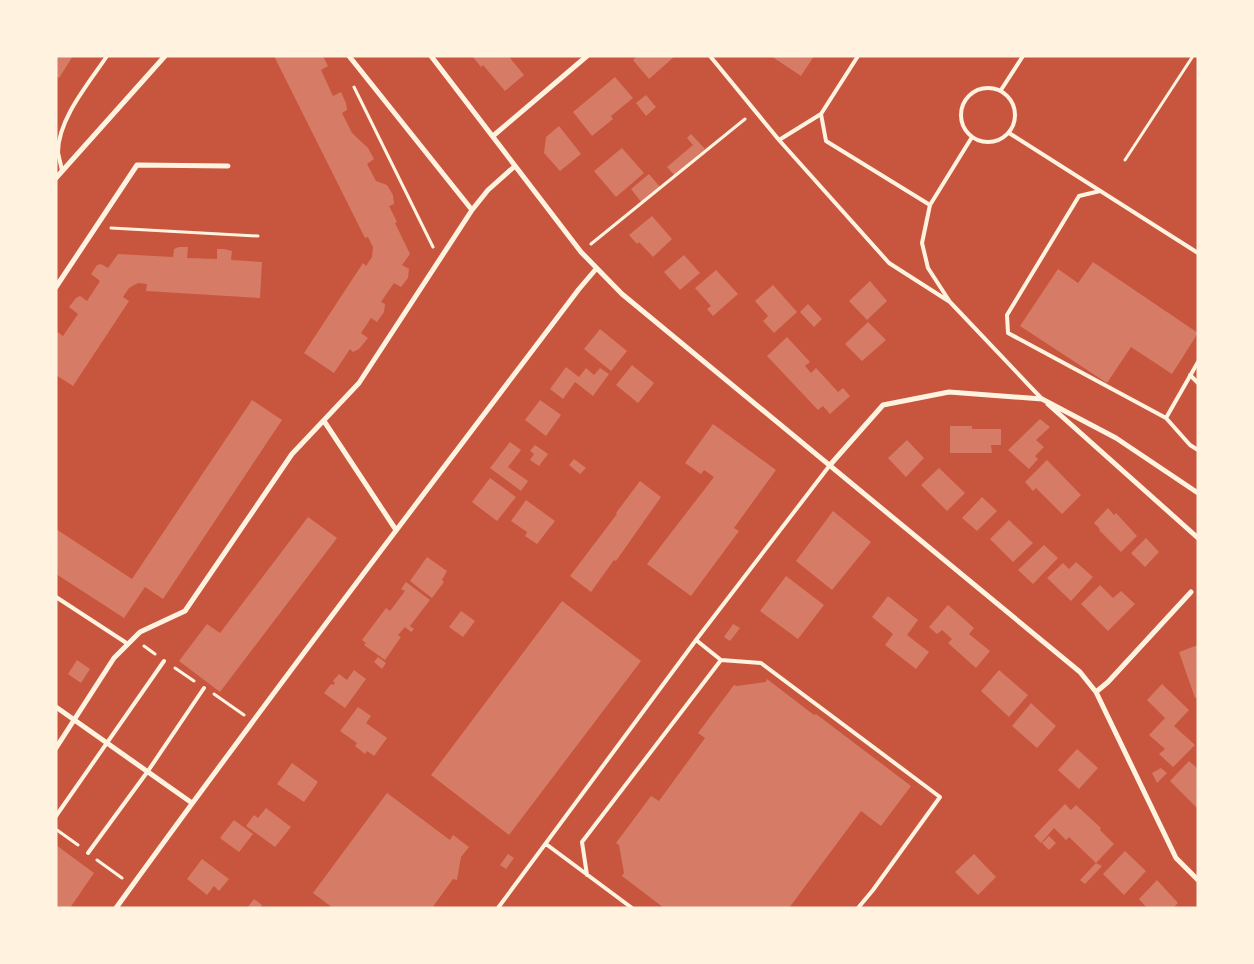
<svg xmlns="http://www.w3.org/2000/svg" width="1254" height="964" viewBox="0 0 1254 964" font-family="'Crimson Pro',serif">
<rect width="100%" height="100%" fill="#c8553d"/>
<path fill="#d67c66" d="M56 56H73L59 78 56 76Z
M274 56H323L328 66 321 70 333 96 341 92 346 103 347 110 342 113 352 133 368 148 374 159 367 164 376 181 387 185 393 195 394 204 389 206 397 222 395 223 410 254 402 265 409 269 408 278 401 287 394 283 381 302 385 304 384 312 377 322 371 318 361 333 368 338 359 349 353 352 350 349 334 373 304 353 363 263 366 266 372 257 373 247 368 237 365 238Z
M472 56H512L510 58 524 75 505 91 483 65 481 67Z
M637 56H675L649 79 633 60Z
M771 56H814L801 76Z
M615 77 633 98 611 116 613 119 592 136 573 112Z
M646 95 656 107 646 116 636 103Z
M559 126 581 154 560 171 544 153 546 137Z
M691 134 705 149 674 175 667 167 693 145 687 138Z
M622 148 644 173 616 197 594 171Z
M649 174 660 187 642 203 631 189Z
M652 216 672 239 653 257 639 242 637 244 629 235Z
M179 247H188L187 258 217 259V249H224L232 251 231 260 262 262 260 298 146 291 147 284 138 283 129 288 123 297 129 301 73 386 56 375V331L63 336 78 314 69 307 76 298 80 296 87 301 100 281 91 274 97 265 101 264 108 268 118 254 173 257 174 249Z
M684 255 700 273 680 290 664 272Z
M1093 262 1198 333 1172 374 1131 347 1107 383 1020 326 1058 269 1078 283Z
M716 270 738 294 713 316 707 309 711 306 695 288Z
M870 281 887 301 867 320 849 301Z
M773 285 797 312 774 333 763 321 768 316 755 301Z
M808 304 822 319 814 327 800 312Z
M868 322 886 340 862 361 845 344Z
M600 329 627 351 611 371 584 349Z
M787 337 810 362 805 366 811 373 816 368 838 392 843 388 850 396 830 414 823 406 818 410 767 356Z
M632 365 654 383 638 403 616 385Z
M566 367 579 377 586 368 594 375 600 368 609 374 593 396 575 382 563 399 550 389Z
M252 400 282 420 163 599 145 587 124 618 56 574V529L132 579Z
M540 400 561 415 546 436 525 420Z
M1040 419 1050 427 1036 440 1044 447 1035 456 1038 459 1029 469 1008 450Z
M713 424 776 470 734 528 739 531 691 596 647 564 714 477 704 470 701 474 685 463Z
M950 426H972V429H1001V445H991L992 453H950Z
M907 440 924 458 906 477 888 458Z
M510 442 521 450 508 467 528 481 521 491 490 468Z
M535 445 548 454 539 466 530 460 534 454 530 451Z
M574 459 586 468 580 474 569 465Z
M1047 460 1081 495 1062 514 1036 488 1033 491 1025 482Z
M939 468 965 493 947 511 921 485Z
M490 478 516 497 497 521 472 502Z
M640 481 661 497 616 561 614 560 591 592 570 576 617 514 616 513Z
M982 497 997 511 977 531 962 518Z
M526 500 555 521 537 544 525 536 527 532 511 521Z
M1108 508 1114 515 1116 513 1137 536 1121 552 1099 530 1100 529 1094 523Z
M833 511 871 542 832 590 796 561Z
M308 517 337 538 220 692 179 661 207 624 220 633Z
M1009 520 1033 543 1013 562 990 539Z
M1146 538 1159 552 1145 567 1131 553Z
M1044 545 1058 558 1033 584 1018 570Z
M427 557 447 571 442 580 444 582 432 598 410 581Z
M1076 562 1093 577 1071 601 1047 578 1063 563 1069 569Z
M786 576 824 605 798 639 760 611Z
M406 582 430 600 410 626 414 629 411 632 405 627 398 635 401 637 385 660 364 645 366 643 362 640 386 608 390 611 405 591 401 589Z
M1100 585 1113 598 1121 591 1135 604 1108 631 1081 604Z
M888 596 918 620 907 635 929 652 916 669 885 645 893 634 872 617Z
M562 601 641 661 509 835 431 775Z
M948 605 974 628 969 634 990 651 976 668 948 643 952 639 942 630 937 634 929 627Z
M461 611 475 621 463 637 449 627Z
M733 624 740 628 730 641 724 637Z
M1198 645V697L1195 698 1179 652Z
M378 657 386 663 382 669 374 662Z
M77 660 90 669 81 683 68 674Z
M354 670 366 679 345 708 324 693 331 684 333 685 335 683 333 681 339 674 347 680Z
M999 670 1028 695 1009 717 981 691Z
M767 679 814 715 816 714 911 786 881 826 861 811 789 908H664L622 876 624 873 619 845 616 843 651 796 659 801 705 738 698 733 734 685 737 686 766 682Z
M1162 684 1189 710 1174 726 1195 745 1173 767 1159 754 1165 749 1149 735 1165 718 1147 700Z
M1031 703 1056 726 1037 748 1012 726Z
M358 707 371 716 366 723 387 738 374 756 367 751 365 754 355 746 357 743 340 731Z
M1077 749 1098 768 1079 789 1058 770Z
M1189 761 1198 769V809L1170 781Z
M292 763 318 782 304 802 277 784Z
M1161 768 1167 773 1157 783 1152 773Z
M387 793 450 840 453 835 469 847 461 857 457 880 453 879 432 908H333L313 893Z
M1065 804 1071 810 1076 805 1101 828 1100 830 1114 844 1096 863 1069 837 1066 840 1054 828 1041 843 1034 836Z
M266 808 291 827 275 847 246 826 254 815 258 818Z
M234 820 253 834 239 852 220 838Z
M1049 836 1056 843 1049 850 1042 843Z
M56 845 94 873 70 908H56Z
M1125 851 1146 871 1124 895 1103 874Z
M508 854 514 858 506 869 500 865Z
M974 854 996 877 978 895 955 872Z
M202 859 229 879 219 891 214 886 207 895 187 879Z
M1096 863 1102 866 1085 884 1080 880Z
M1157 880 1178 903 1173 908H1147L1139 899Z
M254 899 262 905 260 908H247Z"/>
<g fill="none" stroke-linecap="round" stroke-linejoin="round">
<path stroke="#fff3e0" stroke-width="3" d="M354 87 433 247
M1125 160 1193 56
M111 228 258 236
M591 244 745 119
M144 646 155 654
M175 668 194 681
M214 694 244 715
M57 830 78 845
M97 860 122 878"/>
<path stroke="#fff3e0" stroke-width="4" d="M710 56 779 140 889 263 950 302
M858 56 821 114 826 141 930 205
M961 115a27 27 0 1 1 54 0a27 27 0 1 1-54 0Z
M1001 90 1023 56
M1009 133 1198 253
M972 137 930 205 922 243 928 268 950 302 1042 399
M779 140 821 114
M62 171C61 165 59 158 58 152 58 119 89 83 107 56
M1100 191 1079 196 1007 315 1008 333 1166 418 1190 445 1198 450
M1190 375 1198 383
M1166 418 1198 362
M56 597 128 644
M696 640 721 660 761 663 940 797 873 890 858 908
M56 816 164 661
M546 844 632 908
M88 853 148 771 204 688
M587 875 582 842 721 660
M498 908 696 640 830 465"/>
<path stroke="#fff3e0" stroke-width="5" d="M431 56 581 252 622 294 1080 672 1096 692 1176 858 1198 880
M493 136 587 56
M56 178 165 56
M472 210 488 190 515 166
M56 287 137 165 228 166
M1048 404 1198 538
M324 421 396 530
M830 465 883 405 949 392 1042 399 1116 438 1198 493
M1096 692 1108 682 1191 592
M56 707 192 803
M56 748 114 658 140 632 185 611 292 454 359 383 472 210 349 56
M116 908C267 699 423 495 579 289L596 269"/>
</g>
<rect width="1254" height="964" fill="none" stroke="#fff3e0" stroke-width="115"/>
</svg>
